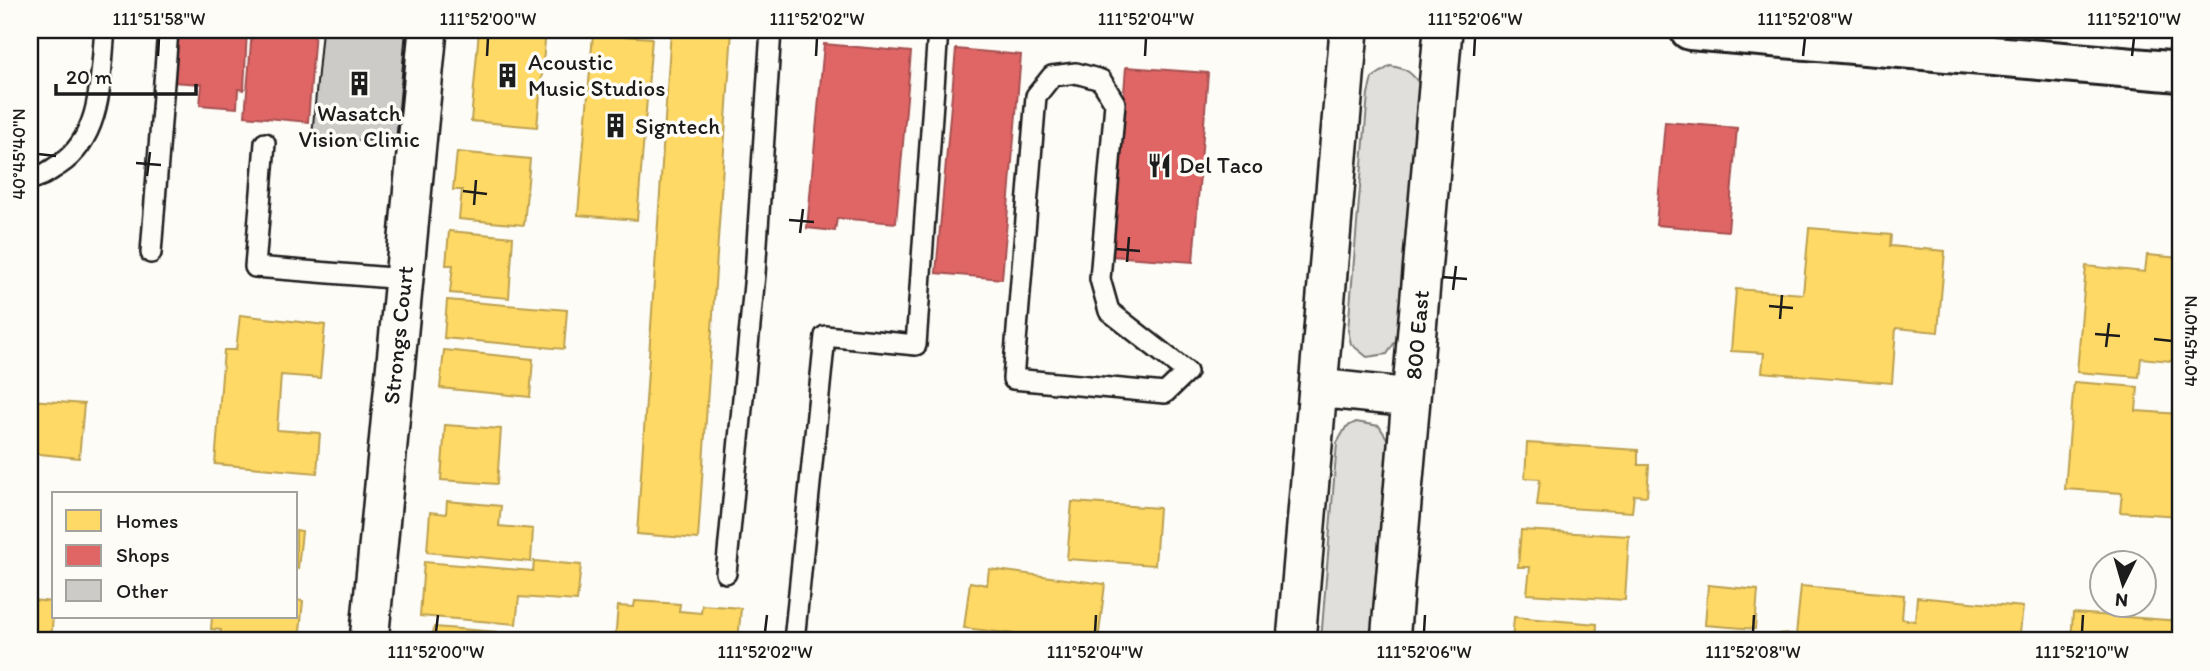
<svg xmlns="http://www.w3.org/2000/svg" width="2210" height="671" viewBox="0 0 2210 671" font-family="Itim,sans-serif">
<rect width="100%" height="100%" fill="#fdfcf7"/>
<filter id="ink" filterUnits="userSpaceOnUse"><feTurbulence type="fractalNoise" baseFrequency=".0143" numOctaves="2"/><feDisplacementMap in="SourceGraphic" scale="14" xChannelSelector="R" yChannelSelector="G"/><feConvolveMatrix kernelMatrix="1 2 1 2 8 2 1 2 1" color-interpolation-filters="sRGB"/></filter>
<g filter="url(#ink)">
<path fill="#e0dfdb" stroke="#7e7e7c" stroke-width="2" d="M1390 66C1406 68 1413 73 1421 87L1399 336 1387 354 1367 357 1351 344 1348 330 1368 94 1372 78Z
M1356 422 1379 426 1390 443 1373 641H1321L1337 443 1346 427Z"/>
<path fill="#ffd966" stroke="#bba050" stroke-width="2" d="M479 30H546L537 127 471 121Z
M671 30H732L698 539 637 534Z
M593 34 652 38 637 220 578 215Z
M457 152 530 159 524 225 459 219 462 190H453Z
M1809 228 1891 235 1890 246 1945 251 1938 332 1896 328 1892 383 1762 372 1764 353 1731 351 1736 289 1803 294Z
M449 231 513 237 509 298 450 293 453 265H446Z
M2147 255 2180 258V362L2141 358 2139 377 2077 372 2086 266 2145 272Z
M447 300 567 310 564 349 444 338Z
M240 315 325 325 320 378 281 375 277 430 320 433 317 473 215 464 224 350H236Z
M444 350 533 359 530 397 440 388Z
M2074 382 2138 387 2136 411 2180 414V516L2120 512 2122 493 2065 489Z
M30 400 84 404 79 458 30 453Z
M445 425 501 429 497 484 441 480Z
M1527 443 1638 450V465H1649L1647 496 1634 495 1632 512 1537 506 1540 479 1525 478Z
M447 501 501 506 499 526 533 529 531 562 427 552 430 512 446 514Z
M1072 502 1159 508 1155 565 1067 559Z
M296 530 302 531 298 569 296 568Z
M1521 530 1629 536 1625 600 1527 594 1530 567H1518Z
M534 561 581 565 577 601 519 597 516 624 420 616 424 562 533 571Z
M989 569 1105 584 1098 641H1040V637L964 628 970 582 987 585Z
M1708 585 1758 590 1755 629 1705 625Z
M1801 586 1904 595 1902 619 1915 621 1917 597 2023 607 2019 641H1780V634L1796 635Z
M30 600 54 602 51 641H30Z
M296 600 303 601 299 641H220L221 630 211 629 212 617H296Z
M635 601 680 604 679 611 701 613 702 605 741 608 738 641H615L618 606 634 607Z
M2073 613 2180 621 2179 641H2071Z
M1514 617 1597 624 1596 641H1512Z
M434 627 497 632 496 639 522 641H416L432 640Z"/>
<path fill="#e06666" stroke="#a55050" stroke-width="2" d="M175 30H247L244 90 238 89 237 108 200 105 202 84 172 82Z
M252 30H315L308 122 245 116Z
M824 44 911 52 896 223 837 218 835 231 807 228Z
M956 49 1021 55 1002 279 936 273Z
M1126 67 1208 73 1193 262 1111 256Z
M1665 122 1737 128 1728 231 1656 225Z"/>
<path fill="#cccbc8" stroke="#1c1c1c" stroke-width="2" d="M322 30H406L396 143 312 136Z"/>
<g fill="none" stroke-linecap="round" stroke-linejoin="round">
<defs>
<path id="lane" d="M1076 73 1101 80 1115 103 1100 279 1109 311 1187 372 1165 393 1013 379 1036 96 1052 76Z
M265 143 255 267 404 279
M30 179C41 178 49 171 59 165 103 136 100 77 105 30
M151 253 168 30
M726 573 755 274 771 30
M794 641 825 336 916 345 938 30"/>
<path id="street" d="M1318 388 1411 398
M369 641 428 30
M1296 641 1349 30
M1390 641 1443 30"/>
<path id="primary" d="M1690 30 2180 72"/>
</defs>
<use href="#lane" stroke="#1c1c1c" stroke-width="24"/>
<use href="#street" stroke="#1c1c1c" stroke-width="42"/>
<use href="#primary" stroke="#1c1c1c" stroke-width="44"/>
<use href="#lane" stroke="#fdfcf7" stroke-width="19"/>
<use href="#street" stroke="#fdfcf7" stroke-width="37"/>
<use href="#primary" stroke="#fdfcf7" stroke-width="38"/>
</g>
</g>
<path fill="none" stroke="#1c1c1c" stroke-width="2.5" d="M158 56 159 38M487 56 488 38M816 56 817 38M1145 56 1146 38M1474 56 1475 38M1803 56 1805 38M2132 56 2134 38M38 154 56 156M136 163 161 165M147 176 150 152M463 191 487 194M474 205 476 180M789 220 814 222M800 233 803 209M1116 249 1140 251M1127 262 1129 237M1442 277 1467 279M1453 290 1456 266M1769 306 1793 308M1780 319 1782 295M2095 334 2120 336M2154 339 2172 341M2106 347 2109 323M436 632 438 615M765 632 767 615M1095 632 1096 615M1424 632 1425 615M1753 632 1754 615M2082 632 2083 615"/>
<defs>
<symbol id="building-bare" viewBox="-9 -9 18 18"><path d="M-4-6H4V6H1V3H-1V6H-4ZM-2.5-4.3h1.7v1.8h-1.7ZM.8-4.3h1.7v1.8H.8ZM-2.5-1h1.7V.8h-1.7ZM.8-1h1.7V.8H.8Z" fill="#1c1c1c" stroke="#fdfcf7" stroke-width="2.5" paint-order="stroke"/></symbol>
<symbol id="restaurant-bare" viewBox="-9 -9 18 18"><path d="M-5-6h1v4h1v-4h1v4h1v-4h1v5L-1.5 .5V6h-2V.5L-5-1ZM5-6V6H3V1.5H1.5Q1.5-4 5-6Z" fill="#1c1c1c" stroke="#fdfcf7" stroke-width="2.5" paint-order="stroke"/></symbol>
</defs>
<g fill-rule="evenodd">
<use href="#building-bare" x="490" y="58" width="35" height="35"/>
<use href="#building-bare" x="342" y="66" width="35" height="35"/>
<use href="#building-bare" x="598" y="108" width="35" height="35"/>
<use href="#restaurant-bare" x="1142" y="148" width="35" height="35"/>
</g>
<g text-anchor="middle" stroke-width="7" stroke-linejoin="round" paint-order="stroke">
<g font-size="23" fill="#1c1c1c" stroke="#fdfcf7" text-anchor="start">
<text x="528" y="70">Acoustic<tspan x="528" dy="26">Music Studios</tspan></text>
<text x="359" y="121" text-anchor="middle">Wasatch<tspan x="359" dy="26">Vision Clinic</tspan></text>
<text x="635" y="134">Signtech</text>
<text x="1179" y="173">Del Taco</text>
</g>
<g font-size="23" fill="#1c1c1c" stroke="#fdfcf7">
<text transform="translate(398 335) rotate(-84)" y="8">Strongs Court</text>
<text transform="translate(1417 335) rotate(-85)" y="8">800 East</text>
</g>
</g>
<rect width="2210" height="671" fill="none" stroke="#fdfcf7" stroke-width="77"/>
<rect x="52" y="492" width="245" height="126" fill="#fdfcf7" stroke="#a3a29f" stroke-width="2"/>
<rect x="66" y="510" width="35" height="21" fill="#ffd966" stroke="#a3a29f" stroke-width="2"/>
<text x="116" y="528" font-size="21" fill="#1c1c1c">Homes</text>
<rect x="66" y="545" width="35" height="21" fill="#e06666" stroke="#a3a29f" stroke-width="2"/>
<text x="116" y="562" font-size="21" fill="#1c1c1c">Shops</text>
<rect x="66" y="580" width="35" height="21" fill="#cccbc8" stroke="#a3a29f" stroke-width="2"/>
<text x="116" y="598" font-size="21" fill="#1c1c1c">Other</text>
<g transform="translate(2123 584) rotate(185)"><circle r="33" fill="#fdfcf7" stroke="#a3a29f" stroke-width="2"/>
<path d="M0-5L12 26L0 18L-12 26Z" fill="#1c1c1c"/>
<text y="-10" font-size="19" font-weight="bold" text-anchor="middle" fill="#1c1c1c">N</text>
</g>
<path d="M56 84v10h140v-10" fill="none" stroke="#1c1c1c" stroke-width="3.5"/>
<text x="66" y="84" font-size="21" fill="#1c1c1c" stroke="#fdfcf7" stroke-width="5" paint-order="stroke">20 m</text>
<rect x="38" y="38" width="2134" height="594" fill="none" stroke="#1c1c1c" stroke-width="2.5"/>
<g font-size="18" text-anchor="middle" fill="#1c1c1c">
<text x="159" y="25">111°51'58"W</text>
<text x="488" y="25">111°52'00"W</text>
<text x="817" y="25">111°52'02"W</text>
<text x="1146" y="25">111°52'04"W</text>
<text x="1475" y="25">111°52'06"W</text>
<text x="1805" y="25">111°52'08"W</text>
<text x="2134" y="25">111°52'10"W</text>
<text transform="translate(19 154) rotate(-90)" y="6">40°45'40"N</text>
<text transform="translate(2191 341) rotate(-90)" y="6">40°45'40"N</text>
<text x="436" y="658">111°52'00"W</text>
<text x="765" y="658">111°52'02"W</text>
<text x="1095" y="658">111°52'04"W</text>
<text x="1424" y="658">111°52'06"W</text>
<text x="1753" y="658">111°52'08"W</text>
<text x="2082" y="658">111°52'10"W</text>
</g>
</svg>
